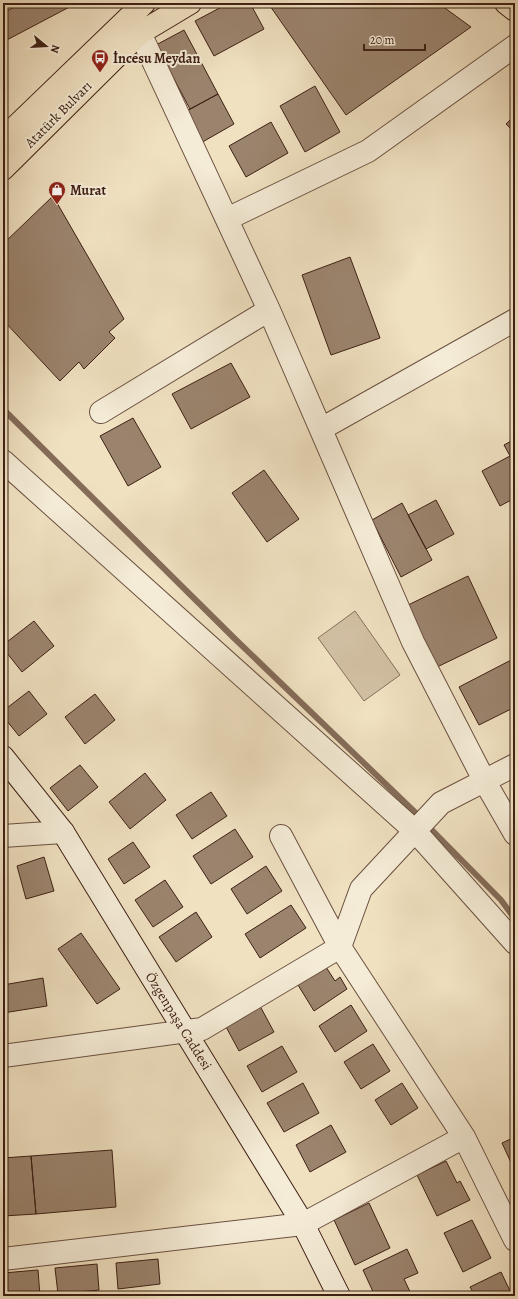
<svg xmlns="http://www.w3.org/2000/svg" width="518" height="1299" viewBox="0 0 518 1299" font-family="Alegreya,serif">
<rect width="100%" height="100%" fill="#f0e1c1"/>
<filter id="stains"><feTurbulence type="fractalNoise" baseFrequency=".005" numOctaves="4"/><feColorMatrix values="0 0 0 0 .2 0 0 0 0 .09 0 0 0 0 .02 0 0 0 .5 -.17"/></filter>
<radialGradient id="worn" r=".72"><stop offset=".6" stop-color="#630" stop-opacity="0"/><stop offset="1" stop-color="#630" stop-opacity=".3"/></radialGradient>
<path fill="#d2c0a4" stroke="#88705c" d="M355 611 400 675 364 701 318 638Z"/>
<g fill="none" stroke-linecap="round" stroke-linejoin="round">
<path stroke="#846c59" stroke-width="6" d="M3 409 233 637 421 818
M427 825 501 900 515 919"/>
</g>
<path fill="#9b846e" stroke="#3e2015" d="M22 3H77L3 42V13Z
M229 3H250L264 29 214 56 195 21Z
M268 3H438L471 27 346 115Z
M184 30 218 94 190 109 156 45Z
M315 86 340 132 305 152 280 106Z
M218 94 234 124 199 144 183 113Z
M515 115V133L506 124Z
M271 122 288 153 246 177 229 146Z
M53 196 124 319 109 332 115 338 84 369 79 362 60 381 3 320V244Z
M350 257 380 338 331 355 302 275Z
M231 363 250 397 191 429 172 394Z
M133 418 161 467 128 486 100 436Z
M515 439V465L504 445Z
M510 456 515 465V498L500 506 482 471Z
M264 470 299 519 267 542 232 493Z
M436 500 454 534 426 549 408 515Z
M402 503 432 560 401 577 372 520Z
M468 576 497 638 435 668 406 606Z
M34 621 54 646 22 672 3 648V645Z
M515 658V707L479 725 459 687Z
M29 691 47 714 19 736 3 716V711Z
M95 694 115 720 85 744 65 717Z
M80 765 98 787 68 811 50 788Z
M145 773 166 800 130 829 109 802Z
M211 792 227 816 192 839 176 815Z
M235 829 253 857 211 884 193 856Z
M133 842 150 867 124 884 108 859Z
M44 857 54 891 26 899 17 866Z
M266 866 282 891 247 914 231 889Z
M165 880 183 907 153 927 135 900Z
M291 905 306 928 260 958 245 934Z
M196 912 212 937 176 962 159 937Z
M81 933 120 989 97 1004 58 949Z
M326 967 335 981 340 977 347 989 314 1011 298 985Z
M43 978 47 1006 3 1013V985Z
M351 1005 367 1031 335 1052 319 1026Z
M260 1006 274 1032 239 1051 225 1025Z
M373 1044 390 1071 361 1089 344 1062Z
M282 1046 297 1072 262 1092 247 1066Z
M303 1083 319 1113 284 1132 267 1103Z
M402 1083 418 1108 391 1125 375 1100Z
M331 1125 346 1152 310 1172 296 1145Z
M515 1137V1166L513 1167 502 1143Z
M112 1150 116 1207 36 1214 31 1156Z
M31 1156 36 1214 3 1216V1158Z
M446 1161 457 1183 460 1181 470 1200 437 1216 417 1175Z
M369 1203 390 1248 355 1265 334 1220Z
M472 1220 491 1258 463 1272 444 1233Z
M407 1249 418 1273 404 1279 412 1296H375L363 1270Z
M158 1259 160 1284 118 1289 116 1263Z
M97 1264 99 1290 58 1294 55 1268Z
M38 1270 40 1296H3V1273Z
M501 1272 511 1293 505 1296H475L470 1287Z"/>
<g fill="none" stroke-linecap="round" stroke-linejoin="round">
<defs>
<path id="minor" d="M140 33 269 310 413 642 484 780 515 834
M227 219 368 151 515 46
M101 412 269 310
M321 429 515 320
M3 461 415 831 515 943
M3 836 63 832
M281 836 340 947 464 1137 515 1240
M3 1056 202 1029 340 947 361 889 441 803 515 765
M3 1259 303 1224 464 1137"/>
<path id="secondary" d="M3 757 63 832 303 1224 339 1296"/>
<path id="primary" d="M506 3 515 10
M3 139 144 3
M3 169 140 33 190 3"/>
</defs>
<use href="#minor" stroke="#6a5040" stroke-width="24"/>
<use href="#secondary" stroke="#3e2015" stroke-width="24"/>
<use href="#primary" stroke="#3e2015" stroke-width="24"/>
<use href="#minor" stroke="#f5ecd7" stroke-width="22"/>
<use href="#secondary" stroke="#f5ecd7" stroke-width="22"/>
<use href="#primary" stroke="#f0e1c1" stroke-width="22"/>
</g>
<defs>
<symbol id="bus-pin" viewBox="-11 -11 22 30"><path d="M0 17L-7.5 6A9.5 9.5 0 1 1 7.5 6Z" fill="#8f2418" stroke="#f5ecd7"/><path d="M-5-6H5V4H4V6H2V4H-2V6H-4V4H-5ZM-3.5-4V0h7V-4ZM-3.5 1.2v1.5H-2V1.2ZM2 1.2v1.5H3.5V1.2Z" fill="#fff"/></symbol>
<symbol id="shop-pin" viewBox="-11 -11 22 30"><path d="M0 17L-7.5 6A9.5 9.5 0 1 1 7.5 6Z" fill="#8f2418" stroke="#f5ecd7"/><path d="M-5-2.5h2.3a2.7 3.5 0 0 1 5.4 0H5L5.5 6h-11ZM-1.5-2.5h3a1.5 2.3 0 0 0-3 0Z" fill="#fff"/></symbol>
</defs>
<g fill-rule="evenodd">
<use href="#bus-pin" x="90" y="48" width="20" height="27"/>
<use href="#shop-pin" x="47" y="180" width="20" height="27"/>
</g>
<g text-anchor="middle" stroke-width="4" stroke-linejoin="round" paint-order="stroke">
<g font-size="14" font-weight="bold" fill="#3e2015" stroke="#f5ecd7" text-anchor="start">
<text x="113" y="63">İncesu Meydan</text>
<text x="70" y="195">Murat</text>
</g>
<g font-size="14" fill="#3e2015" stroke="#f5ecd7">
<text transform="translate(58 114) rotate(-45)" y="5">Atatürk Bulvarı</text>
<text transform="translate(179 1021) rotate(58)" y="5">Özgenpaşa Caddesi</text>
</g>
</g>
<rect width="518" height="1299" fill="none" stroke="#f0e1c1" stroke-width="16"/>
<rect x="4" y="4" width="510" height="1291" fill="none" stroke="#3e2015" stroke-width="2"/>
<rect x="8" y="8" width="502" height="1283" fill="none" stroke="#3e2015"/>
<g transform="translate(46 46) rotate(108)" stroke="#f5ecd7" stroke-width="3" paint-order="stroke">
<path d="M0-3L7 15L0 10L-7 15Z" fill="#3e2015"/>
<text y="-6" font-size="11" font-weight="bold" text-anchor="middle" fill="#3e2015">N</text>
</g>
<path d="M364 44v6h61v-6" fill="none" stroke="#3e2015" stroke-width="2"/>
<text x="370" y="44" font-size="12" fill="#3e2015" stroke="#f5ecd7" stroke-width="3" paint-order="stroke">20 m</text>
<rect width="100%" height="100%" filter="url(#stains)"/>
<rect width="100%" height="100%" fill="url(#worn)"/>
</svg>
